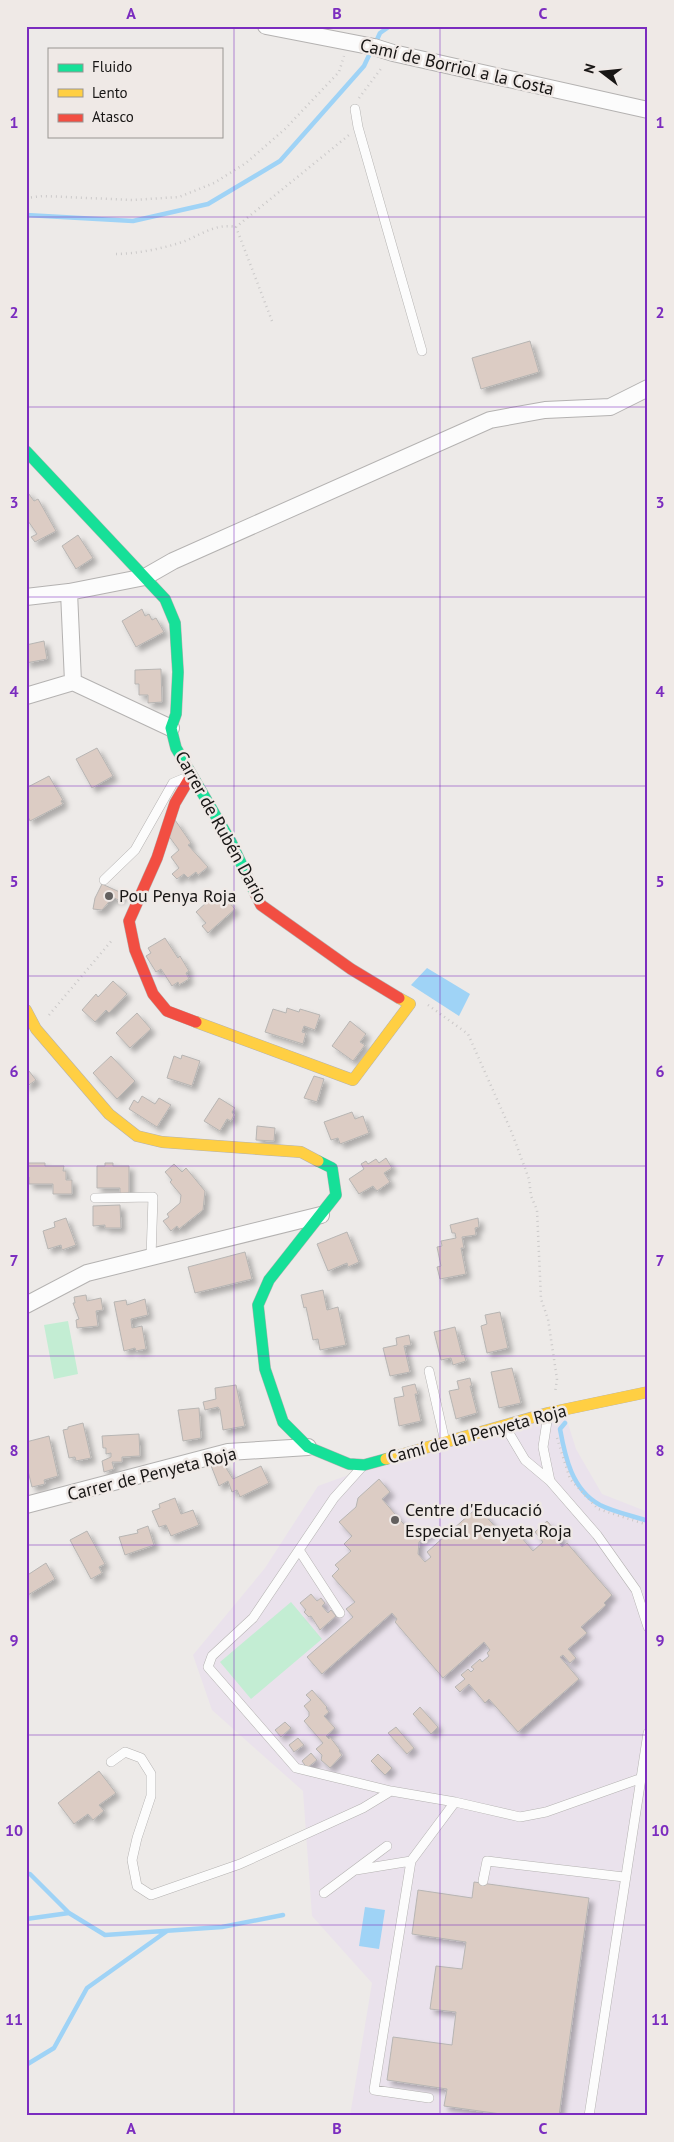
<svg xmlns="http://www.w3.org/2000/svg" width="674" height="2142" viewBox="0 0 674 2142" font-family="'PT Sans',sans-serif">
<defs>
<filter id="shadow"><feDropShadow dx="4.5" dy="4.5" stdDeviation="2.5" flood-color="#0004"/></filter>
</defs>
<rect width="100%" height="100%" fill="#edeae8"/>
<path fill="#eae2ec" d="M565 1414 576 1449 602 1494 648 1512V2116H350L372 1983 312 1916 303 1791 212 1710 193 1655 265 1568 318 1486 379 1464Z"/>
<path fill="#c3edd3" d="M68 1321 78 1374 54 1379 44 1325Z
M291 1602 322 1639 251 1699 220 1662Z"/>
<path fill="#9fd3f6" d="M427 968 470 994 459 1016 411 985Z
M365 1907 385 1910 379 1949 359 1946Z"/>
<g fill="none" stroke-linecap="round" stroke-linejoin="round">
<path stroke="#9fd3f6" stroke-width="4.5" d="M375 44 380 33 390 26
M26 215 133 221 208 204 280 161 364 66 371 51
M565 1423 560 1429C565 1457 572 1490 600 1505 614 1512 633 1516 648 1521
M26 1874H30L69 1913 105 1935 222 1927 283 1915
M26 1919 69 1913
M26 2065 54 2048 87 1988 167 1931"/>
</g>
<path fill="#dcccc4" stroke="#b7b5b3" filter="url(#shadow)" d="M530 341 539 372 481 389 472 358Z
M26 490 34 501 38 499 56 531 35 542 31 537 37 534 26 518Z
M78 535 93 558 76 569 62 546Z
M142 609 145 616 149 614 152 620 156 618 164 632 136 647 122 621Z
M44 641 47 659 26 663V645Z
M161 669 162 702 148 703V695H139V684H135V670Z
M97 748 113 776 92 788 76 759Z
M49 776 63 800 61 801 63 804 30 821 26 812V788Z
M175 820 191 843 188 845 208 867 198 875 196 872 188 878 184 874 177 879 172 874 179 868 171 857 179 850 168 835Z
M102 884 124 894 118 900 113 897 102 910 93 909 95 898Z
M219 891 235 909 208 933 202 926 206 923 196 912Z
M165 938 178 958 180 956 189 971 186 973 189 979 179 985 178 982 172 986 161 969 156 972 146 956 151 953 148 948Z
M113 981 127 994 109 1013 106 1010 95 1022 82 1010 96 994 98 997Z
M287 1008 299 1012 300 1009 320 1015 315 1030 304 1026 302 1032 306 1033 303 1044 265 1032 273 1009 286 1013Z
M137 1013 151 1029 130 1048 116 1033Z
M350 1021 366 1034 360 1042 365 1045 353 1061 332 1046Z
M182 1055 200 1061 192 1086 167 1078 174 1056 181 1059Z
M111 1056 135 1081 117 1099 93 1073Z
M29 1071 36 1080 26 1087V1072Z
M314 1076 324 1079 317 1102 304 1098Z
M142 1096 155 1104 159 1098 171 1105 157 1127 129 1109 134 1100 138 1103Z
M219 1098 235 1108 232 1112 234 1115 231 1121 227 1119 220 1131 204 1121Z
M352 1112 355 1119 363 1116 369 1133 340 1144 338 1138 331 1140 324 1122Z
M257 1126 275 1128 274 1141 256 1140Z
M386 1158 392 1168 384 1173 390 1182 377 1191 373 1186 359 1194 349 1179 364 1169 361 1164 366 1161 368 1164 376 1159 379 1163Z
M26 1163H45V1166H64L63 1171H66V1180H72V1194H53V1184H29V1177H26Z
M105 1163H113V1166H129V1193L120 1194V1188H97V1166H105Z
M174 1164 182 1172 186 1168 205 1191 203 1210 179 1229 177 1226 171 1231 163 1221 169 1217 167 1214 180 1203 181 1195 170 1182 172 1180 165 1172Z
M120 1205 121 1228H105V1225L93 1226V1206Z
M66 1218 76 1245 62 1250 61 1245 48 1249 43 1231 55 1227 54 1222Z
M478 1218 479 1227 475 1228 476 1235 462 1237 464 1248H461L466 1274 440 1279 437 1267 441 1266 437 1247 442 1246 441 1241 456 1238 455 1233H452L450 1225Z
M347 1232 359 1262 348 1267 347 1263 328 1271 317 1244Z
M245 1252 252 1279 195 1293 188 1267Z
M323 1290 327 1310 338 1307 346 1345 320 1350 318 1339 313 1340 306 1307 304 1308 301 1295Z
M86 1295 87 1301 101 1298 103 1310 96 1311 98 1326 77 1328 76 1320 79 1319 73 1303H75L74 1297Z
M145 1299 148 1315 131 1319 132 1328 142 1326 146 1349 136 1351 135 1348 124 1351 114 1302 126 1300 127 1305Z
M500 1312 508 1348 487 1353 481 1326 487 1324 485 1315Z
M455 1327 462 1355 464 1354 466 1361 453 1365 451 1358 441 1360 434 1332Z
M409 1335 411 1345 404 1346 410 1372 390 1376 383 1348 397 1345 396 1338Z
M512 1368 521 1403 499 1408 491 1372Z
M470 1378 472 1386H470L477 1413 456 1419 449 1391 459 1389 457 1381Z
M415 1384 418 1394H415L421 1421 399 1426 394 1398 404 1396 402 1387Z
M236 1385 245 1426 223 1430 220 1410 218 1407 205 1410 203 1402 216 1399 215 1388Z
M199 1408 201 1438 183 1441 178 1410Z
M83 1423 91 1458 76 1461 75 1457 69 1458 63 1430 68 1429V1427Z
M139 1434 140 1456 122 1457V1462H112L114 1469 104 1472 102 1461 111 1457V1453L106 1454V1448H103L102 1436Z
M49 1436 58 1476 44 1480 45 1484 32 1487 26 1463V1442Z
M210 1463H223L233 1479 261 1466 269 1483 240 1497 237 1490 232 1492 228 1481 219 1486Z
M379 1479 390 1492 382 1499 416 1538 429 1526 433 1531 419 1542 418 1554 425 1562 431 1557 427 1552 478 1507 505 1538 515 1530 533 1551 543 1542 535 1532 547 1521 563 1539 559 1543 562 1547 567 1543 612 1595 604 1603 606 1605 581 1627 587 1633 568 1649 576 1658 570 1663 563 1655 560 1657 579 1679 518 1732 489 1699 485 1703 469 1684 460 1692 455 1687 465 1679 461 1675 468 1669 471 1672 474 1669 471 1667 480 1659 482 1662 489 1656 487 1653 490 1650 484 1642 443 1678 395 1622 397 1619 392 1613 322 1674 307 1657 353 1617 346 1609 355 1602 332 1576 339 1569 335 1565 351 1551 344 1544 352 1536 339 1522 356 1507 358 1498Z
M175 1498 181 1514 193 1510 199 1525 171 1536 166 1525 159 1527 152 1511 160 1508 159 1504Z
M148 1526 154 1545 125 1555 119 1537 138 1533 137 1530Z
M87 1531 105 1564 99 1567 102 1573 91 1579 70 1540Z
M46 1563 55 1579 28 1595 26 1592V1576Z
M311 1594 317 1601 321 1598 325 1603 322 1606 328 1613 331 1610 336 1616 320 1630 311 1616 309 1617 304 1612 306 1610 300 1603Z
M312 1690 327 1707 326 1708 329 1712 324 1716 335 1728 326 1736 329 1739 330 1737 340 1750 339 1751 342 1755 330 1768 321 1760 322 1755 316 1749 323 1743 304 1721 309 1716V1712L304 1706 311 1700 306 1695Z
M420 1707 438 1727 431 1734 413 1714Z
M285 1722 291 1728 281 1737 275 1730Z
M396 1727 414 1748 407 1754 388 1733Z
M298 1738 304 1745 294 1752 289 1745Z
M311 1753 317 1760 307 1768 302 1761Z
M378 1754 392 1768 385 1775 371 1761Z
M99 1771 116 1793 99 1805 104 1811 93 1820 88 1814 74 1824 58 1803Z
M474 1882 589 1898 559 2116H515L444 2106 447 2089 387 2080 393 2037 452 2045 456 2012 430 2009 436 1966 462 1969 466 1942 412 1934 418 1890 472 1898Z"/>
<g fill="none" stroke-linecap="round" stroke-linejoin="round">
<defs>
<path id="lane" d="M355 109 358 127 422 351
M104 880 135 850 173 783 185 778
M95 1198 153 1197 151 1257
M429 1371 445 1442
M506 1428 525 1460 550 1481 543 1447 548 1415
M361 1468 334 1498 253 1618 212 1656 208 1667 296 1768 391 1791
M550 1481 597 1535 636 1590 648 1627
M299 1550 340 1613
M111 1762 125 1752 141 1758 151 1774V1796L137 1838 132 1860 137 1886 151 1895 240 1864 363 1808 391 1791 455 1802 520 1817 546 1812 642 1778
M356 1870 411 1861
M483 1881 487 1861 624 1877
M324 1893 387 1846
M429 2098 374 2090 411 1861 455 1802
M589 2116 648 1733"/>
<path id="street" d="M266 26 374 47 393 53 648 110
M69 592 73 682
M26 597 69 592 145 577 173 561 490 420 545 410 610 407 648 388
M26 696 73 682 171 728
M26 1305 87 1273 321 1215
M26 1505 228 1452 308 1447"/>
<path id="fast" d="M26 451 165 599 175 623 178 672 176 714 171 728 176 748 231 842 255 893
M318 1161 332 1168 336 1195 269 1280 258 1305 265 1369 283 1422 308 1447 349 1464 364 1465 386 1459"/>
<path id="slow" d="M26 1010 36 1029 109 1114 137 1136 162 1142 301 1152 318 1161
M196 1022 353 1080 410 1004 399 998
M386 1459 548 1413 648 1392"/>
<path id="jam" d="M191 776 175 803 157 858 129 921 135 950 153 994 167 1011 196 1022
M255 893 261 905 351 969 399 998"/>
</defs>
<use href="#lane" stroke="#b4b2b1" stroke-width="10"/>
<use href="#street" stroke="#b4b2b1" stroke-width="18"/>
<use href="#fast" stroke="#b4b2b1" stroke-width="12"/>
<use href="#slow" stroke="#b4b2b1" stroke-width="12"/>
<use href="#jam" stroke="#b4b2b1" stroke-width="12"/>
<path stroke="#cbc9c9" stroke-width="2.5" stroke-dasharray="1 4" stroke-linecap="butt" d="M359 98 383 66
M26 198 43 196 133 200 179 197 214 183 246 163 285 129 339 72 344 56
M116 254C136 254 166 248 185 241 202 234 217 223 236 227
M272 321 236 227 349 135
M428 1005 468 1034 512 1133 529 1179 531 1196 537 1210 541 1299 548 1319 557 1379 555 1393
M49 1015 113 939
M557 1438 570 1479 598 1509 648 1525"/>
<use href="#lane" stroke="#fcfcfc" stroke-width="9"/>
<use href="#street" stroke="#fcfcfc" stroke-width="16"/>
<use href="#fast" stroke="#16e098" stroke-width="11"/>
<use href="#slow" stroke="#ffcf43" stroke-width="11"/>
<use href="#jam" stroke="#f24e42" stroke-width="11"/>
</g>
<path fill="none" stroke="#7b2cbf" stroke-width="1" stroke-opacity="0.55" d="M234 26V2116M440 26V2116M26 217H648M26 407H648M26 597H648M26 786H648M26 976H648M26 1166H648M26 1356H648M26 1545H648M26 1735H648M26 1925H648"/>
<g fill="#63605f" stroke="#efe9e6" stroke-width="2">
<circle cx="109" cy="896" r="5"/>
<circle cx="395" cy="1520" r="5"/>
</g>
<g text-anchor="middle" stroke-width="5" stroke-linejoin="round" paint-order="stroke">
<g font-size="18" fill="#181615" stroke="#efe9e6">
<text transform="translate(457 67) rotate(13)" y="6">Camí de Borriol a la Costa</text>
<text transform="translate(221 827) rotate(61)" y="6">Carrer de Rubén Darío</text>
<text transform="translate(477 1434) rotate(-15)" y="6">Camí de la Penyeta Roja</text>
<text transform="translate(152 1474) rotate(-14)" y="6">Carrer de Penyeta Roja</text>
</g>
<g font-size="18" fill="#181615" stroke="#efe9e6" text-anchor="start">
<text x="119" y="902">Pou Penya Roja</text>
<text x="405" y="1516">Centre d'Educació<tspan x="405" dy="21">Especial Penyeta Roja</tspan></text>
</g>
</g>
<rect width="674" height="2142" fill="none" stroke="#efe9e6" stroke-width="55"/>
<rect x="48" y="48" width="175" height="90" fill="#efe9e6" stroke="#999592"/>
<rect x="58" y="64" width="25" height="8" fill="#16e098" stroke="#999592"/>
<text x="92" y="72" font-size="15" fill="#181615">Fluido</text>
<rect x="58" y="89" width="25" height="8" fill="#ffcf43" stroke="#999592"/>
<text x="92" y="98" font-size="15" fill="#181615">Lento</text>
<rect x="58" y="114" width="25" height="8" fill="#f24e42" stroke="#999592"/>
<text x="92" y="122" font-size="15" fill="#181615">Atasco</text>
<g transform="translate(602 72) rotate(286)" stroke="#efe9e6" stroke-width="4" paint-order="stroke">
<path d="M0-4L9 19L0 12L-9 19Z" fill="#181615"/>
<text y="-8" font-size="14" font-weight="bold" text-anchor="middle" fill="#181615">N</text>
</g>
<rect x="28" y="28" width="618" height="2086" fill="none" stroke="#7b2cbf" stroke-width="2"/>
<g font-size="16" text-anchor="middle" font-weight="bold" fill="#7b2cbf">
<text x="131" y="19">A</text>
<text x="337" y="19">B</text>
<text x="543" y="19">C</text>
<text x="14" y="128">1</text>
<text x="660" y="128">1</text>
<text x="14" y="318">2</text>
<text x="660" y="318">2</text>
<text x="14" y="508">3</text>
<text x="660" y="508">3</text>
<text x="14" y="697">4</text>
<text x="660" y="697">4</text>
<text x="14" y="887">5</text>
<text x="660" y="887">5</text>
<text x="14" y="1077">6</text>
<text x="660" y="1077">6</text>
<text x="14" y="1266">7</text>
<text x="660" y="1266">7</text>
<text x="14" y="1456">8</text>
<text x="660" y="1456">8</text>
<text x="14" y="1646">9</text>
<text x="660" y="1646">9</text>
<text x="14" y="1836">10</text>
<text x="660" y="1836">10</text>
<text x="14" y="2025">11</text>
<text x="660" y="2025">11</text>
<text x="131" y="2134">A</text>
<text x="337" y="2134">B</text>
<text x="543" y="2134">C</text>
</g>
</svg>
